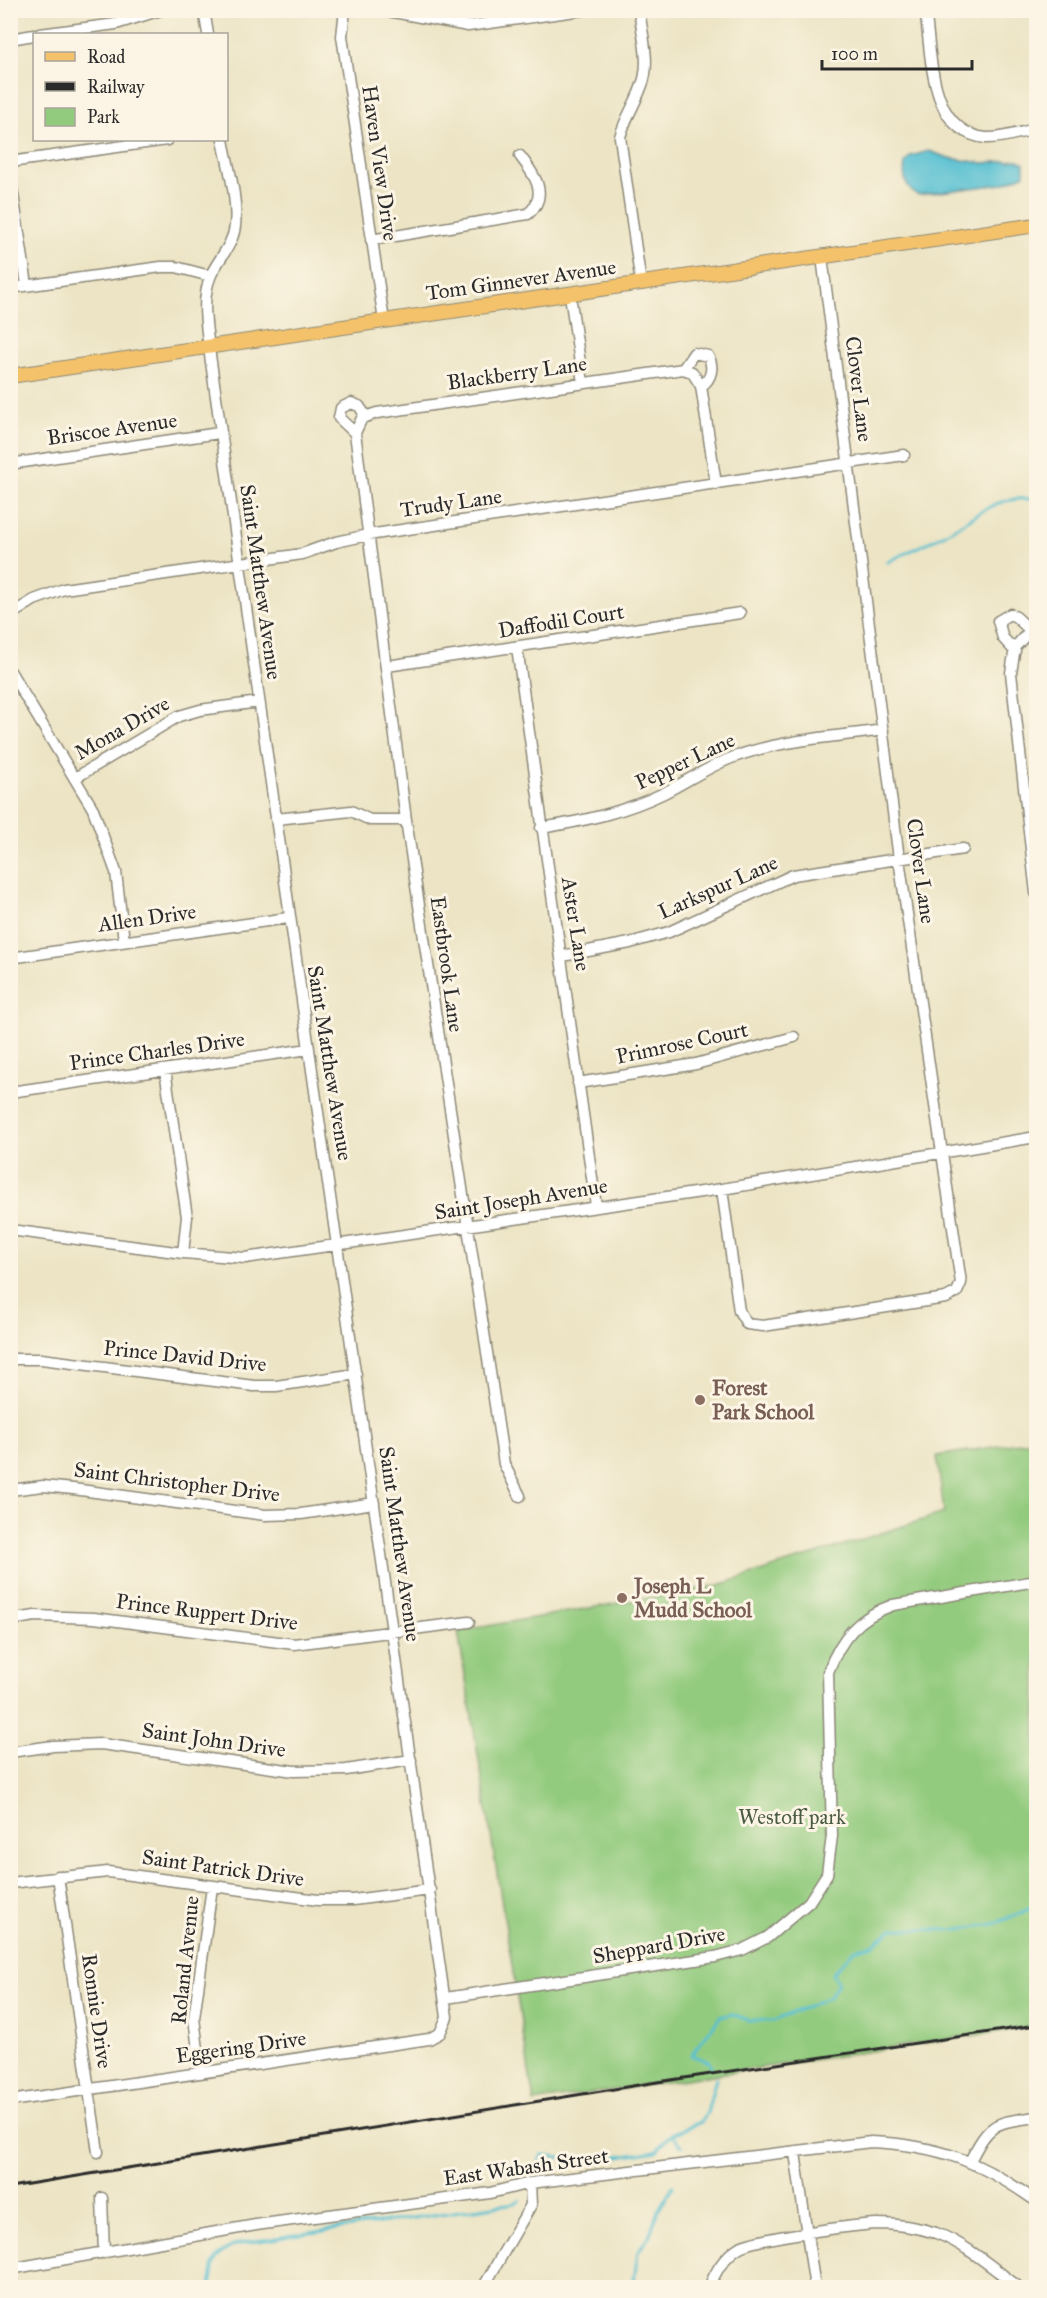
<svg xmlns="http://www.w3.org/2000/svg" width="1047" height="2298" viewBox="0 0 1047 2298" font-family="'IM FELL Great Primer',serif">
<rect width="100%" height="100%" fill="#fcf5e5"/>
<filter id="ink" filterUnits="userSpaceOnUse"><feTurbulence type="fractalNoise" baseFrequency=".0167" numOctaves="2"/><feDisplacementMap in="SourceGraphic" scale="12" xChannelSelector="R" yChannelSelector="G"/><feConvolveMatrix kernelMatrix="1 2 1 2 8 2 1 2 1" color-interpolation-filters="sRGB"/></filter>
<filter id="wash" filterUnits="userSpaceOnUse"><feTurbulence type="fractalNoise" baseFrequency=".008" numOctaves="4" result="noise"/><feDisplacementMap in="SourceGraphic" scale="24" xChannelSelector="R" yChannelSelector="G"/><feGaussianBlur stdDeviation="1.35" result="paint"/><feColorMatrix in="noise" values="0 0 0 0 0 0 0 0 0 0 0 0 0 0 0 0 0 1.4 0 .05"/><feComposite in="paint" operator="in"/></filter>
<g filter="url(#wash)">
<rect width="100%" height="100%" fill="#ece4c4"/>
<path fill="#93cb7e" stroke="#5f7b54" stroke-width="1.5" d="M1031 1441 1036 1472V2026L534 2102 458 1631 716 1586 944 1513 937 1456Z"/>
<path fill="#55bfd1" stroke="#40757e" stroke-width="1.5" d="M929 151 949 158 983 163 1018 160 1024 163V175L1002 184 918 195C905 190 903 175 905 163L911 156Z"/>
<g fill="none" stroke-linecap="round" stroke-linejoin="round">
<path stroke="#55bfd1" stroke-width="3" d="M888 562C906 552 925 545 943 535 975 518 997 493 1036 500
M711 2067 709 2062 691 2055 720 2017 732 2014 748 2020 774 2021 829 1997 838 1983 832 1974 854 1950 873 1945 892 1929 952 1930 994 1924 1036 1906
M672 2134 682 2146
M532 2179 542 2155 593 2161 656 2151 672 2134 701 2122 707 2113 716 2078
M209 2288C212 2280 212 2271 214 2264 225 2238 260 2243 283 2237L515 2203 520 2200
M633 2288 638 2251 649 2237 658 2211 673 2186"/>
</g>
</g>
<g filter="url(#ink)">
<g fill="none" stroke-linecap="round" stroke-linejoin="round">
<defs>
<path id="minor" d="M204 10 208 34
M345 10 342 36 384 321
M383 10 468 26 583 10
M639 10C642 34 651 63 642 85 636 103 625 118 620 137L641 284
M925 10C932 54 928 132 986 138 1001 139 1021 132 1036 129
M40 34 116 24 161 10
M10 39 34 35
M10 162 167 140
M10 175 27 285
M371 240 528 214C550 195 534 174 520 156
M10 288 161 267H176L210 276
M570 295 583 383
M683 369 694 353 708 356C714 366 712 379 701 386
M355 433 339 418 341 408 351 403 359 406 366 416
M10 464 219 433
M10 615 34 600 64 589 302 554 336 542 368 535 904 455
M1036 624 1015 647 1011 673 1036 893
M517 647 596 1206
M1015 651 1003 638 998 621 1010 614 1016 617 1030 630
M387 666 740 613
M10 671 93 809 116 872 124 941
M75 778 179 716 200 710 259 702
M276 819 351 811 370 820H406
M541 828C584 821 625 812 664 793 688 781 709 766 734 757 780 740 834 737 883 730
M562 956 630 943 669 932 793 875 963 849
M10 958 288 918
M165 1070 187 1217 183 1253
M578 1083 696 1064 794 1037
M10 1092 309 1049
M722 1189 739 1311 747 1324 763 1326 946 1298 957 1292 961 1283 899 859 822 257
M10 1230 183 1253 245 1258 722 1189 1036 1137
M10 1359H41L254 1386H276L356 1374
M10 1490 43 1486 73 1489 265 1515 301 1514 374 1503
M520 1496 504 1464 406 820 355 433 362 418 377 413 683 369 692 372 701 386 716 484
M10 1620 35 1616 94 1618 294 1644 469 1622
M10 1752 53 1746 101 1744 294 1771 346 1770 411 1760
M58 1876 98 2152
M10 1883 108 1872 318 1900H353L430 1890
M446 1998 715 1957 742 1950 768 1937 809 1902 827 1874 832 1836 828 1672C841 1638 858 1617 893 1605L1036 1581
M201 2073 194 2018 212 1887
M10 2101 429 2039 440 2033 447 2017 209 348C206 324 201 298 211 275 219 258 233 245 235 226 238 199 228 166 223 140
M795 2153 815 2288
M970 2161C990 2122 994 2123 1036 2117
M102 2198 104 2253
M10 2269 256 2225 490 2193 530 2183 871 2142C940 2145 981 2162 1036 2201
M483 2288 531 2205 530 2183
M709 2288C715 2272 724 2257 738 2248 753 2238 856 2225 877 2224 897 2224 917 2227 936 2233 966 2244 994 2269 1020 2288"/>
<path id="major" d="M10 376 1036 225"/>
</defs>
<use href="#minor" stroke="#8c8878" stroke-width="13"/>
<use href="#major" stroke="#8c8878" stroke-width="16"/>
<use href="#minor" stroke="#fff" stroke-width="10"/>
<use href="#major" stroke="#f4c26a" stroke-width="14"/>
<path stroke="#2b2b2b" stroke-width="3" d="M10 2187 651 2083 1036 2025"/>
</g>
</g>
<g fill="#8d6e63" stroke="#fcf5e5" stroke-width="2">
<circle cx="700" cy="1400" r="6"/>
<circle cx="622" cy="1598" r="6"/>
</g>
<g text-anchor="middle" stroke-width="6" stroke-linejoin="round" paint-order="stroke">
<g font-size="21" fill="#2b2b2b" stroke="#fcf5e5">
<text transform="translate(380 163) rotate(82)" y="7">Haven View Drive</text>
<text transform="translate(521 280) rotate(-8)" y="7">Tom Ginnever Avenue</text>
<text transform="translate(517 373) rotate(-8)" y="7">Blackberry Lane</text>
<text transform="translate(859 389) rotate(83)" y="7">Clover Lane</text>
<text transform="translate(112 429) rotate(-8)" y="7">Briscoe Avenue</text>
<text transform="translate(451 503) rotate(-8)" y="7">Trudy Lane</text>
<text transform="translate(261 582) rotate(82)" y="7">Saint Matthew Avenue</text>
<text transform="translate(561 621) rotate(-9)" y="7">Daffodil Court</text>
<text transform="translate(122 728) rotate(-30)" y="7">Mona Drive</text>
<text transform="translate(685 761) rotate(-25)" y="7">Pepper Lane</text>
<text transform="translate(921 871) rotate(82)" y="7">Clover Lane</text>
<text transform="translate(718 887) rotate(-24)" y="7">Larkspur Lane</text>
<text transform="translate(147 918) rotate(-8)" y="7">Allen Drive</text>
<text transform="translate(576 924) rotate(81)" y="7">Aster Lane</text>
<text transform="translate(447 964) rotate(82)" y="7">Eastbrook Lane</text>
<text transform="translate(682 1043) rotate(-12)" y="7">Primrose Court</text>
<text transform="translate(157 1051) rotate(-8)" y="7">Prince Charles Drive</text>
<text transform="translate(330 1063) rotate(81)" y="7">Saint Matthew Avenue</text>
<text transform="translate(521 1199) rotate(-9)" y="7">Saint Joseph Avenue</text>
<text transform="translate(185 1356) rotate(6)" y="7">Prince David Drive</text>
<text transform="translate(177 1482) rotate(7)" y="7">Saint Christopher Drive</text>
<text transform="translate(400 1544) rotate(82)" y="7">Saint Matthew Avenue</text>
<text transform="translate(207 1612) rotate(7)" y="7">Prince Ruppert Drive</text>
<text transform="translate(214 1740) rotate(8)" y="7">Saint John Drive</text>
<text transform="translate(223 1868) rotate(8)" y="7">Saint Patrick Drive</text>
<text transform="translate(659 1945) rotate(-10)" y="7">Sheppard Drive</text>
<text transform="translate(185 1960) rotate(-84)" y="7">Roland Avenue</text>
<text transform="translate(97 2011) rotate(82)" y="7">Ronnie Drive</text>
<text transform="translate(241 2047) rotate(-8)" y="7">Eggering Drive</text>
<text transform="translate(526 2167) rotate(-8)" y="7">East Wabash Street</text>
</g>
<g font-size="21" font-weight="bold" fill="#785e54" stroke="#fcf5e5" text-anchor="start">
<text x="712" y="1395">Forest<tspan x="712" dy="24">Park School</tspan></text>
<text x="634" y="1593">Joseph L<tspan x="634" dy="24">Mudd School</tspan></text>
</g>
<g font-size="21" fill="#4a5b44" stroke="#fcf5e5">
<text x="792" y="1824">Westoff park</text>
</g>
</g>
<rect width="1047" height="2298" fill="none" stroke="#fcf5e5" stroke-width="36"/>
<rect x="33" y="33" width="195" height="108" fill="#fcf5e5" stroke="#a8a49b" stroke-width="1.5"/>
<rect x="45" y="52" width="30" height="9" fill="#f4c26a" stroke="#a8a49b" stroke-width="1.5"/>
<text x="87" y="63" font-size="18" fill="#2b2b2b">Road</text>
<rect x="45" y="82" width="30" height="9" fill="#2b2b2b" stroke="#a8a49b" stroke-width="1.5"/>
<text x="87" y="93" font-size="18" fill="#2b2b2b">Railway</text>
<rect x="45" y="108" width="30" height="18" fill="#93cb7e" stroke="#a8a49b" stroke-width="1.5"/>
<text x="87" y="123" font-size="18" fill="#2b2b2b">Park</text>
<path d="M822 60v9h150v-9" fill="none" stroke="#2b2b2b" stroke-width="3"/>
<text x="831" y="60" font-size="18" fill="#2b2b2b" stroke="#fcf5e5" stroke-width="4.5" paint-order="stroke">100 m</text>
</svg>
